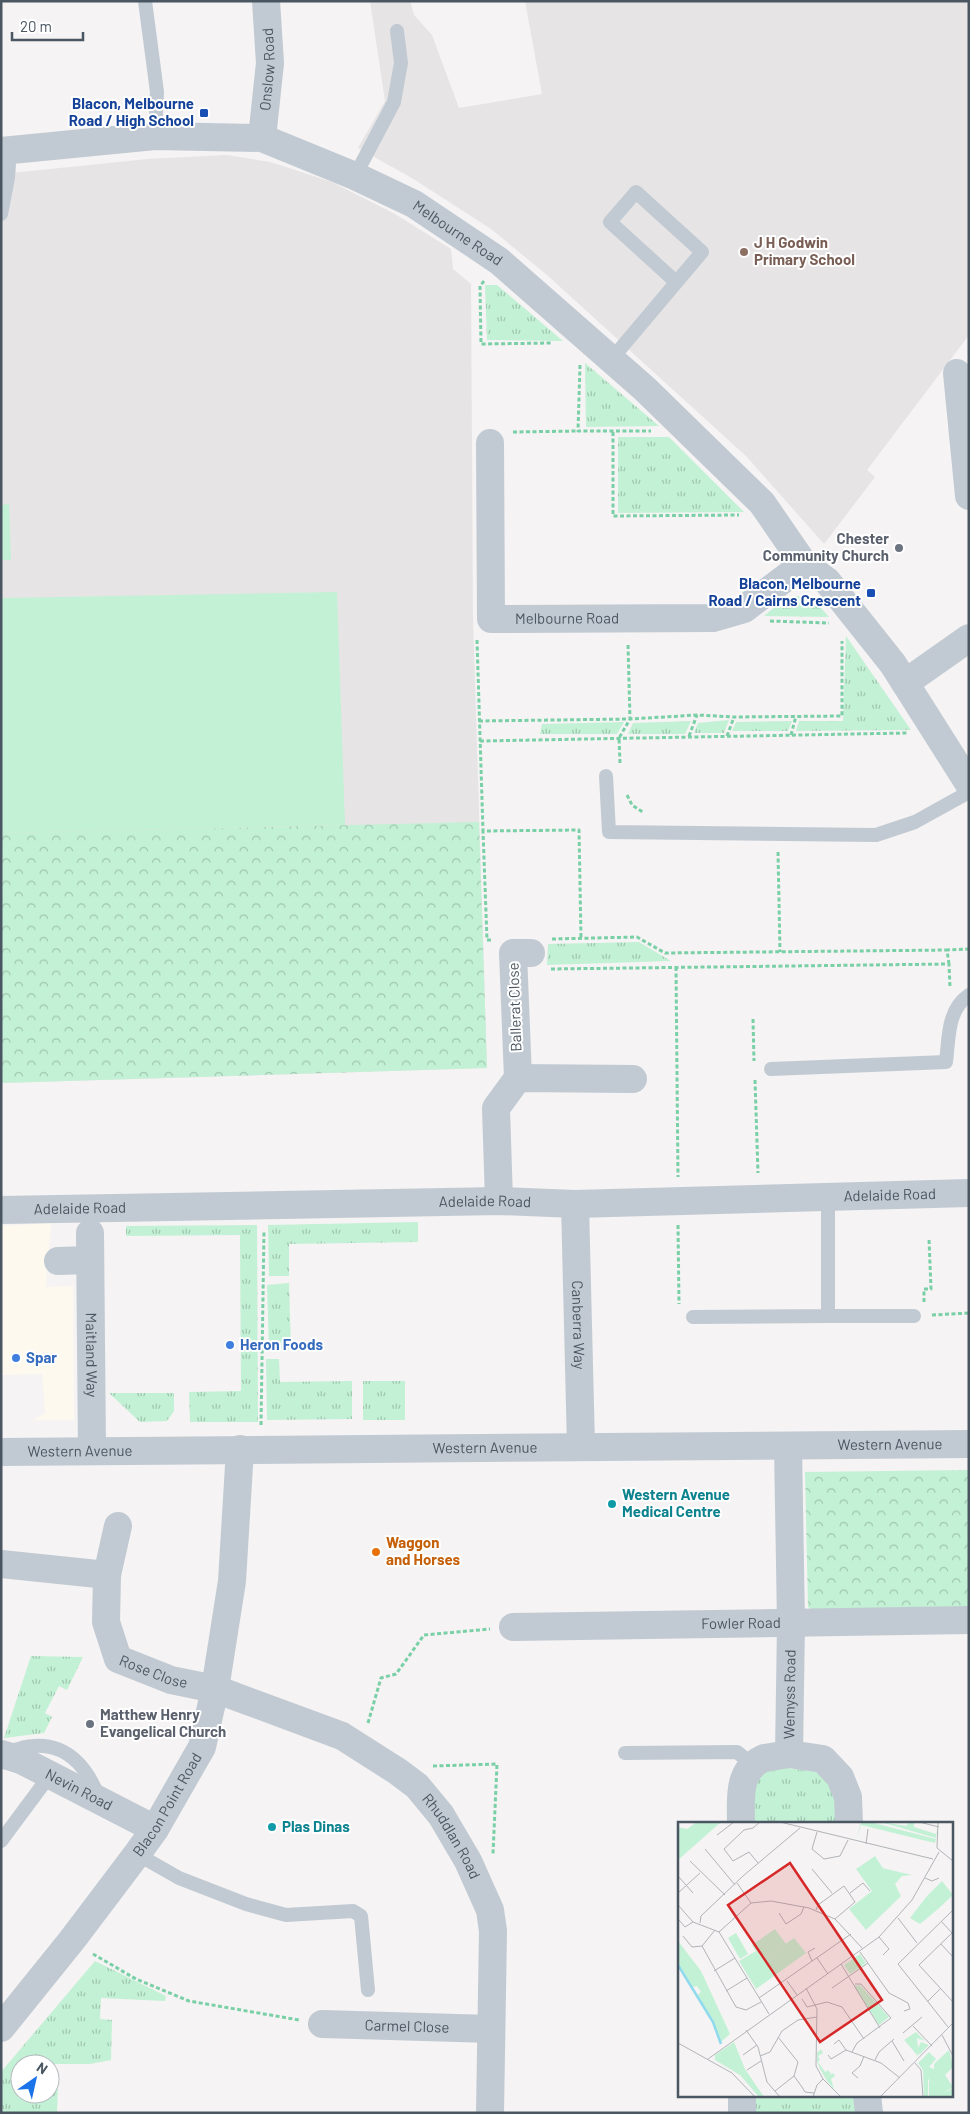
<svg xmlns="http://www.w3.org/2000/svg" width="970" height="2114" viewBox="0 0 970 2114" font-family="Barlow,sans-serif">
<defs>
<pattern id="grass-tufts" width="24" height="20" patternUnits="userSpaceOnUse" patternTransform="scale(1.25)"><rect width="24" height="20" fill="#c3f1d5"/><path d="M3 7l-1-3M5 7V3M7 7l1-3M15 17l-1-3M17 17v-4M19 17l1-3" fill="none" stroke="#a0c6b0"/></pattern>
<pattern id="park-crowns" width="20" height="18" patternUnits="userSpaceOnUse" patternTransform="scale(1.25)"><rect width="20" height="18" fill="#c3f1d5"/><path d="M2 6a3 3 0 1 1 6 0M12 15a3 3 0 1 1 6 0" fill="none" stroke="#a0c6b0"/></pattern>
</defs>
<rect width="100%" height="100%" fill="#f5f3f3"/>
<path fill="#fdf9ef" d="M51 1223 46 1287 73 1286 74 1420H33L45 1413 42 1374 1 1375V1226Z"/>
<path fill="#e6e4e5" d="M370 1H410L414 15 432 35 459 108 542 94 525 1H969V335L867 470 875 477 824 544 747 457 547 275 491 229 412 178 358 148 385 101Z
M227 155 270 162 332 182 395 214 451 249 453 269 471 284 473 617 487 1068 1 1083V174L148 159Z"/>
<path fill="url(#grass-tufts)" d="M485 285H497L563 341 487 340Z
M585 363 659 426 586 427Z
M618 437H669L744 512 618 513Z
M795 596C811 597 819 605 829 617L764 616 783 600Z
M846 636 911 730 796 731 799 721H843Z
M729 720 724 733H694L698 723Z
M691 721 685 734H628L633 723Z
M792 721 788 731H732L736 722Z
M624 722 617 734H540L542 724Z
M639 942 671 961 547 965 548 944Z
M418 1222V1242L289 1244V1276H269L268 1225Z
M257 1225 258 1422H190L189 1392 241 1391 240 1235 126 1236V1226Z
M289 1283 291 1349 269 1350 267 1285Z
M266 1359H279L280 1382 352 1381V1419L267 1420Z
M363 1381H405V1420H363Z
M109 1393H174V1411L167 1421 140 1422Z
M31 1656 83 1657 67 1690 59 1686 45 1713 52 1717 44 1733 4 1738Z
M788 1768 825 1773 836 1795 838 1823H749V1788L769 1769Z
M95 1961 166 1996 165 2001 101 1998 100 2019 112 2020 111 2060 90 2064H20V2094H50V2084H58L57 2113H1V2072Z
M752 2095H858L862 2113H752Z"/>
<path fill="url(#park-crowns)" d="M479 822 487 1068 1 1083V833Z
M969 1470V1613L819 1615 808 1607 805 1472Z"/>
<path fill="#c3f1d5" d="M9 504 11 560H1V505Z
M337 592 345 825 1 833V598Z"/>
<g fill="none" stroke-linecap="round" stroke-linejoin="round">
<path stroke="#7ad0a6" stroke-width="3" stroke-dasharray="4 2.5" stroke-linecap="butt" d="M484 281 480 286 481 344 552 343
M580 365 578 431H651
M513 432 578 431
M613 432V516L739 515
M770 621 829 623
M477 640 483 831
M479 721 630 719 697 715 734 717 842 716V641
M791 735 796 716
M689 736 697 715
M727 736 734 717
M480 741 907 733
M620 763 619 738 630 719 628 644
M627 795 632 805 644 813
M778 852 780 952
M552 939 637 937 665 953 947 950
M491 940H487L483 831 579 830 581 938
M949 964 947 950 969 949
M676 967 678 1177
M551 969 949 964 950 987
M753 1019 754 1061
M755 1080 758 1173
M678 1225 679 1304
M924 1302V1289H931L929 1239
M932 1315 969 1313
M261 1425 264 1231
M368 1723 381 1678 396 1674 424 1635 490 1629
M433 1766 497 1764 493 1854
M93 1954 136 1979 189 2001 299 2020"/>
<path stroke="#c1cad2" stroke-width="14" d="M145 1 157 92 155 136
M355 176 394 102 401 63 397 31
M1 214 8 178 10 149
M610 361 702 252 636 192 610 222 676 282
M606 776 609 832 876 835 915 822 969 792
M771 1069 946 1062C949 1038 947 1010 969 995
M828 1316H914
M693 1317 828 1316V1197
M9 1751C17 1750 25 1746 33 1746 68 1743 88 1769 99 1798
M625 1753 737 1752 754 1766
M1 1841 50 1775
M137 1854 179 1878 246 1904 286 1915 353 1911 361 1916 368 1990"/>
<g stroke="#c1cad2" stroke-width="28">
<path id="s1" d="M262 138 270 63 266 1"/>
<path id="s2" d="M1 151 155 136 262 138 355 176 414 204 499 261 645 389 762 503 804 564 827 581 893 664 969 784"/>
<path d="M957 373 969 496"/>
<path id="s3" d="M490 443 491 619 713 618 744 609 804 564"/>
<path d="M905 683 969 638"/>
<path d="M518 1078 513 953H531"/>
<path d="M499 1201 496 1108 518 1078 633 1079"/>
<path id="s4" d="M575 1204 581 1447"/>
<path id="s5" d="M1 1210 499 1201 575 1204 969 1193"/>
<path id="s6" d="M90 1233 92 1451"/>
<path d="M58 1261 90 1260"/>
<path id="s7" d="M118 1526 107 1575 106 1622 118 1659 171 1680 215 1689 342 1736 397 1771 417 1786 441 1815 468 1861 490 1910 493 1931 490 2113"/>
<path d="M1 1564 107 1575"/>
<path id="s8" d="M513 1627 969 1620"/>
<path id="s9" d="M1 1754 21 1760 155 1829"/>
<path d="M789 1754 823 1759 840 1777 848 1797 849 1823"/>
<path id="s10" d="M741 1823C741 1800 737 1771 762 1759 769 1756 781 1756 789 1754L791 1624 788 1446"/>
<path id="s11" d="M322 2024 491 2029"/>
<path d="M742 2095V2113"/>
<path d="M867 2095 869 2113"/>
</g>
<g stroke="#c1cad2" stroke-width="28">
<path id="s12" d="M1 1452 969 1444"/>
<path id="s13" d="M1 2028 72 1940 137 1854 155 1829 202 1747 215 1689 232 1581 240 1449"/>
</g>
</g>
<g fill="#1a4fb4" stroke="#fff" stroke-width="2">
<rect x="199" y="108" width="10" height="10" rx="2.5"/>
<rect x="866" y="588" width="10" height="10" rx="2.5"/>
</g>
<circle fill="#8d6e63" stroke="#fff" stroke-width="2" cx="744" cy="252" r="5"/>
<g fill="#6b7280" stroke="#fff" stroke-width="2">
<circle cx="899" cy="548" r="5"/>
<circle cx="90" cy="1724" r="5"/>
</g>
<g fill="#3f7fe0" stroke="#fff" stroke-width="2">
<circle cx="230" cy="1345" r="5"/>
<circle cx="16" cy="1358" r="5"/>
</g>
<g fill="#0f9aa8" stroke="#fff" stroke-width="2">
<circle cx="612" cy="1504" r="5"/>
<circle cx="272" cy="1827" r="5"/>
</g>
<circle fill="#e8710a" stroke="#fff" stroke-width="2" cx="376" cy="1552" r="5"/>
<g text-anchor="middle" stroke-width="4" stroke-linejoin="round" paint-order="stroke">
<g font-size="15" fill="#4a5661" stroke="#fff">
<text dy="5" stroke="none"><textPath href="#s1" startOffset="69">Onslow Road</textPath></text>
<text dy="5" stroke="none"><textPath href="#s2" startOffset="480">Melbourne Road</textPath></text>
<text dy="5" stroke="none"><textPath href="#s3" startOffset="252">Melbourne Road</textPath></text>
<text transform="translate(515 1007) rotate(-92)" y="5">Ballerat Close</text>
<text dy="5" stroke="none"><textPath href="#s5" startOffset="889">Adelaide Road</textPath></text>
<text dy="5" stroke="none"><textPath href="#s5" startOffset="484">Adelaide Road</textPath></text>
<text dy="5" stroke="none"><textPath href="#s5" startOffset="79">Adelaide Road</textPath></text>
<text dy="5" stroke="none"><textPath href="#s4" startOffset="121">Canberra Way</textPath></text>
<text dy="5" stroke="none"><textPath href="#s6" startOffset="122">Maitland Way</textPath></text>
<text dy="5" stroke="none"><textPath href="#s12" startOffset="889">Western Avenue</textPath></text>
<text dy="5" stroke="none"><textPath href="#s12" startOffset="484">Western Avenue</textPath></text>
<text dy="5" stroke="none"><textPath href="#s12" startOffset="79">Western Avenue</textPath></text>
<text dy="5" stroke="none"><textPath href="#s8" startOffset="228">Fowler Road</textPath></text>
<text dy="5" stroke="none"><textPath href="#s7" startOffset="174">Rose Close</textPath></text>
<text dy="5" stroke="none"><textPath href="#s10" startOffset="159">Wemyss Road</textPath></text>
<text dy="5" stroke="none"><textPath href="#s9" startOffset="86">Nevin Road</textPath></text>
<text dy="5" stroke="none"><textPath href="#s13" startOffset="279">Blacon Point Road</textPath></text>
<text dy="5" stroke="none"><textPath href="#s7" startOffset="525">Rhuddlan Road</textPath></text>
<text dy="5" stroke="none"><textPath href="#s11" startOffset="85">Carmel Close</textPath></text>
</g>
<g font-size="15" font-weight="bold" fill="#164399" stroke="#fff" text-anchor="end">
<text x="194" y="109">Blacon, Melbourne<tspan x="194" dy="17">Road / High School</tspan></text>
<text x="861" y="589">Blacon, Melbourne<tspan x="861" dy="17">Road / Cairns Crescent</tspan></text>
</g>
<g font-size="15" font-weight="bold" fill="#785e54" stroke="#fff" text-anchor="start">
<text x="754" y="248">J H Godwin<tspan x="754" dy="17">Primary School</tspan></text>
</g>
<g font-size="15" font-weight="bold" fill="#5b616d" stroke="#fff" text-anchor="end">
<text x="889" y="544">Chester<tspan x="889" dy="17">Community Church</tspan></text>
<text x="100" y="1720" text-anchor="start">Matthew Henry<tspan x="100" dy="17">Evangelical Church</tspan></text>
</g>
<g font-size="15" font-weight="bold" fill="#366cbe" stroke="#fff" text-anchor="start">
<text x="240" y="1350">Heron Foods</text>
<text x="26" y="1363">Spar</text>
</g>
<g font-size="15" font-weight="bold" fill="#0d838f" stroke="#fff" text-anchor="start">
<text x="622" y="1500">Western Avenue<tspan x="622" dy="17">Medical Centre</tspan></text>
<text x="282" y="1832">Plas Dinas</text>
</g>
<g font-size="15" font-weight="bold" fill="#c56008" stroke="#fff" text-anchor="start">
<text x="386" y="1548">Waggon<tspan x="386" dy="17">and Horses</tspan></text>
</g>
</g>
<g transform="translate(678 1822)">
<rect width="275" height="275" fill="#f5f3f3"/>
<path d="M19 0H43L0 38V5L9 7ZM249 74 260 87 242 102 232 96ZM182 163 211 195 201 203 176 164ZM238 210 247 219 239 216 240 226 243 220 251 223 241 233 240 230V234L226 218ZM143 227 145 231 140 234 142 238 140 240 147 250 150 248 153 252 149 255 155 251 157 254 150 259 153 257 156 267 149 259 142 247 139 239V231Z" fill="#c3f1d5"/>
<path d="M183 0H192L258 17 257 21 183 3 178 18ZM203 0 229 4 230 0H236V5L258 12 259 6 258 16ZM204 46 234 53 224 54 217 62 223 74ZM0 119 23 149 52 212 43 220 35 198 19 173 23 170 19 164 15 165 0 142ZM56 220 67 247 86 275H81L62 253 37 238V233ZM251 258 268 270 275 266V275H251Z" fill="#c3f1d5"/>
<path d="M197 34 223 74 188 108 171 87 194 69 178 47ZM116 116 128 131 78 167 61 139 78 129 84 138ZM182 132 188 141 172 152 166 143ZM271 228 275 245 267 253 275 265 267 270 250 257V275H246L245 248 240 241 251 230 258 237 251 245 256 247V242Z" fill="#c3f1d5"/>
<path d="M264 59 275 73 260 87 249 74Z" fill="#c3f1d5"/>
<path d="M196 39 210 59 196 68 182 48ZM202 70 213 84 191 102 179 87ZM97 107 108 122 84 138 74 123ZM58 111 70 132 62 137 50 116Z" fill="#c3f1d5"/>
<path fill="none" stroke="#90daee" stroke-width="2.5" d="M0 143 35 200 43 222"/>
<path fill="none" stroke="#b1b4b9" stroke-width="1" d="M102 0 255 37M241 0 261 5M260 0 259 26 275 39M139 10 134 27 146 37 162 34 170 18M39 13 56 0M188 22 190 7M27 27 57 63M12 39 47 73M80 41 71 30 55 39 46 27 66 8 75 6 82 0M134 47 154 71M0 54 15 71M247 56 254 59 261 56M59 61 73 81M128 66 141 82M0 71 22 51M172 71 185 61 192 69M0 83 15 100M138 88 140 83 166 64 177 80 157 97M101 91 108 102 123 92 126 85M220 96 239 121M0 97 7 105 15 100M263 99 275 112M15 100 41 110 91 192M22 101 23 94 65 54 122 6M41 110 73 81 93 79 131 86 157 97 185 127M274 111 241 143 275 180M5 114 14 125 24 124 58 185 68 188 83 180M201 115 211 127 205 133M263 122 275 135M24 124 37 108M182 130 211 171 230 181 232 187 226 189M139 136 150 152M134 139 130 130 137 126M163 142 202 206M36 149 57 136M109 159 119 173M128 166 139 187 138 244 145 257 163 275M154 166 190 141M48 169 69 156M81 176 173 112M124 177 129 185 149 180 164 185 186 217M249 180 262 167M235 204 254 224M270 205 220 142 275 88M68 208 80 225 89 260 102 275M225 211 244 195M264 213 275 234M100 215 120 240 116 254 124 265 127 270 136 271M214 219 226 239M0 221 54 251 77 275M156 222 161 218 168 228 203 241 222 256M174 230 179 221 213 196 183 162H177M65 233 79 223M150 233 153 237 168 228M82 234 92 230 104 209 120 198 139 195M30 237 201 115 234 78 261 30M197 238 201 230 216 217M237 241 243 248 245 275M69 248 83 239M180 256 174 251 182 244 186 234M97 269 116 254M135 275 139 263 145 257M202 275 275 201"/>
<path fill="#d62828" fill-opacity="0.15" stroke="#d62828" stroke-width="2.5" d="M112 41 204 178 142 220 50 83Z"/>
<rect width="275" height="275" fill="none" stroke="#4a5661" stroke-width="2.5"/>
</g>
<rect width="970" height="2114" fill="none" stroke="#4a5661" stroke-width="5"/>
<g transform="translate(35 2079) rotate(34)"><circle r="24" fill="#ffffff" stroke="#b7bbc0"/>
<path d="M0-4L9 19L0 12L-9 19Z" fill="#1a73e8"/>
<text y="-8" font-size="14" font-weight="bold" text-anchor="middle" fill="#4a5661">N</text>
</g>
<path d="M12 32v8h71v-8" fill="none" stroke="#4a5661" stroke-width="2.5"/>
<text x="20" y="32" font-size="15" fill="#4a5661" stroke="#ffffff" stroke-width="4" paint-order="stroke">20 m</text>
</svg>
